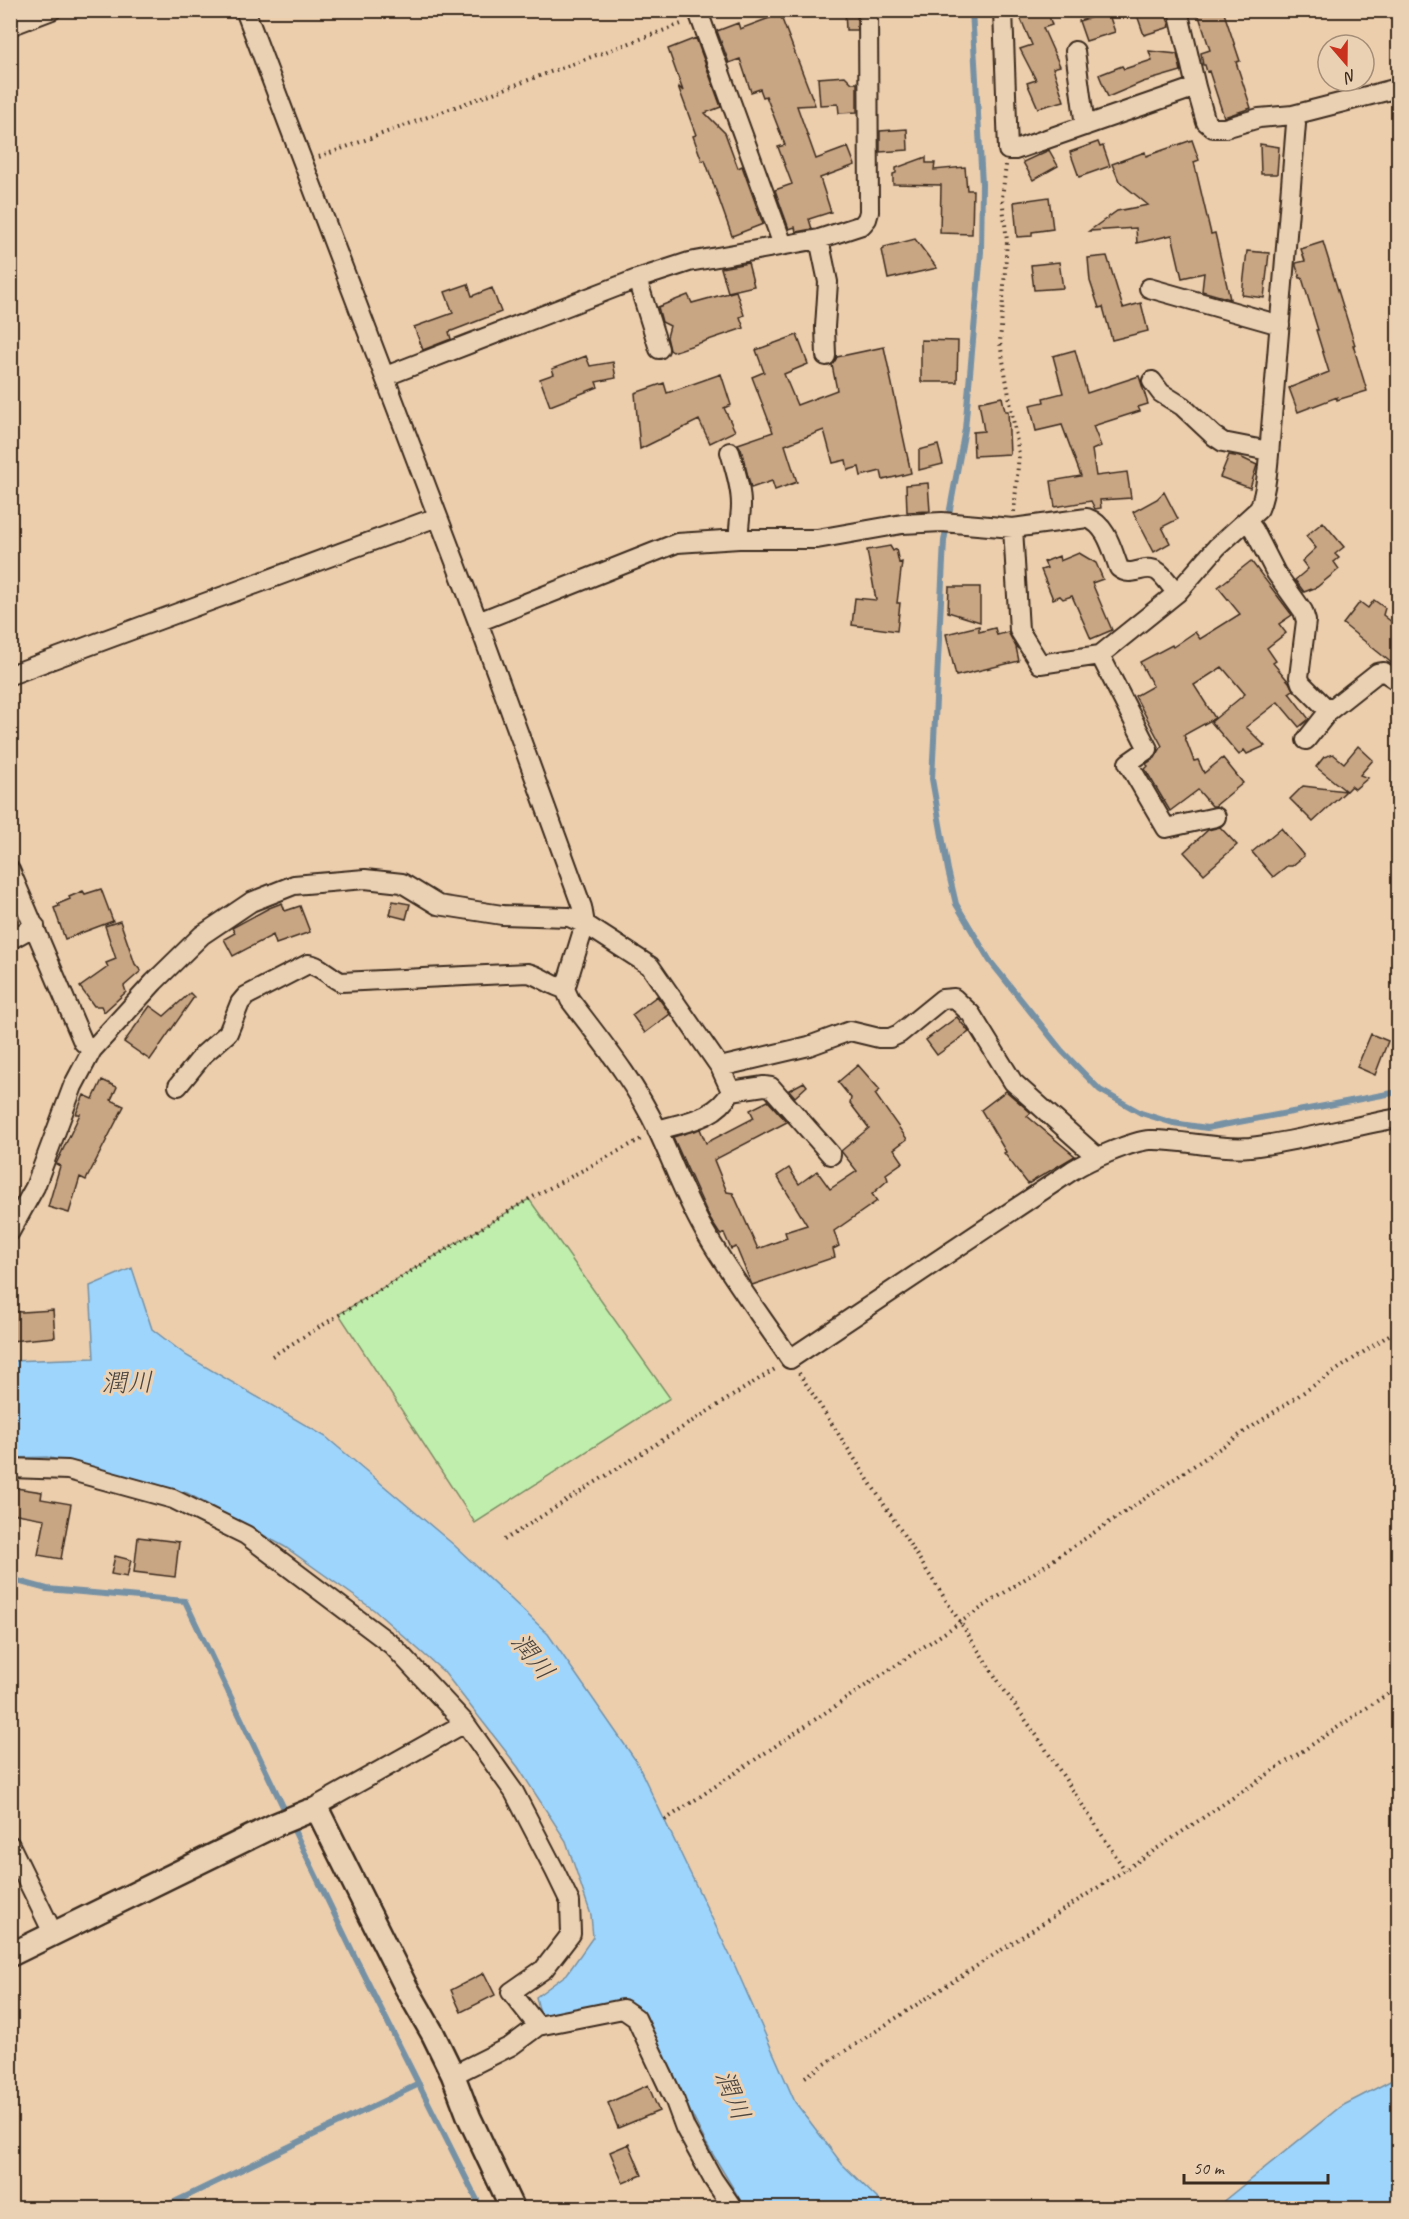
<svg xmlns="http://www.w3.org/2000/svg" width="1409" height="2219" viewBox="0 0 1409 2219" font-family="Caveat,'Klee One',sans-serif">
<rect width="100%" height="100%" fill="#eccead"/>
<filter id="ink" filterUnits="userSpaceOnUse"><feTurbulence type="fractalNoise" baseFrequency=".0167" numOctaves="2"/><feDisplacementMap in="SourceGraphic" scale="12" xChannelSelector="R" yChannelSelector="G"/><feConvolveMatrix kernelMatrix="1 2 1 2 8 2 1 2 1" color-interpolation-filters="sRGB"/></filter>
<g filter="url(#ink)">
<path fill="#c0eeac" stroke="#7e8c65" stroke-width="1.5" d="M529 1199 670 1398 475 1523 339 1314Z"/>
<path fill="#9ed5fd" stroke="#7691a4" stroke-width="1.5" d="M132 1268 152 1329 187 1356 326 1437 454 1545 548 1634 636 1761 735 1966 795 2102 842 2164 887 2208H745L706 2143 641 2013 541 2018 536 1997 567 1974 593 1937 591 1915 566 1841 518 1767 444 1672 374 1610 285 1547 187 1493 47 1457 11 1458 10 1361 94 1358 90 1286Z
M1398 2077V2203L1390 2208H1215L1340 2107Z"/>
<g fill="none" stroke-linecap="round" stroke-linejoin="round">
<path stroke="#7691a4" stroke-width="6" d="M972 10 982 184 981 252 965 429 944 541 932 779 948 870 956 904 990 961 1062 1051 1100 1090 1141 1113 1173 1123 1207 1128 1398 1092
M10 1579 47 1589 185 1601 287 1815
M291 1824 356 1959 481 2208
M162 2208 419 2084"/>
</g>
<path fill="#c8a583" stroke="#3b2a1e" stroke-width="1.5" d="M845 10H857V30H846Z
M1017 10H1047L1052 25 1043 28 1060 66 1053 68 1064 101 1038 108 1027 83 1036 80 1020 49 1032 45Z
M1150 10H1165L1170 27 1144 35 1137 15Z
M1197 10H1223L1240 61 1236 62 1251 108 1224 117 1209 71 1207 72 1205 65H1203L1201 53 1210 50Z
M1108 12 1115 32 1086 41 1079 21Z
M780 14 815 105 797 106 816 159 848 147 855 165 820 178 831 212 809 219 812 229 796 232 795 227 789 229 775 190 792 184 778 147 785 145 766 96 763 97 760 89 751 92 740 59 729 63 717 31 738 23 740 29Z
M696 38 721 107 705 113 725 133 738 168 742 166 763 224 732 236 705 160 702 161 693 136 696 135 678 86 683 91 668 49Z
M1149 51 1177 54 1181 71 1143 82 1108 97 1099 75 1122 66 1124 69 1152 60Z
M845 76 852 83H857V112L839 113 838 104 820 105 818 78Z
M907 129 908 150 880 152V131Z
M1192 140 1199 160 1194 162 1211 234 1215 233 1230 299 1202 291 1204 273 1182 278 1172 235 1137 243 1136 228 1089 231 1117 211 1148 205 1119 181 1112 164 1145 152 1146 156Z
M1098 142 1100 147 1103 146 1110 166 1079 177 1070 152Z
M1260 144 1279 147 1277 174H1261Z
M1049 150 1058 166 1033 180 1023 162Z
M926 157V163H935L934 170 965 167 967 190H973L972 234 940 233 941 185 893 184V174L896 173V168Z
M1049 197 1053 229 1032 232V236L1017 237 1014 202Z
M915 239 937 268 888 279 882 250 884 249V247Z
M1323 242 1355 345H1353L1367 391 1337 400V397L1298 412 1289 388 1329 372 1316 330H1318L1302 278H1300L1296 266V263L1305 261 1301 249Z
M1247 251 1269 253 1264 298 1242 295Z
M1107 256 1123 308 1141 303 1148 331 1112 340 1103 307 1099 308 1090 281 1088 258Z
M1059 262 1063 288 1034 290 1031 265Z
M748 263 754 286 728 292 721 268Z
M468 284 472 296 492 288 501 312 449 332 451 339 423 350 414 327 453 313 445 292Z
M736 291 744 315 740 317 744 328 673 352 670 350 667 337 670 326 662 322 658 307 688 295 692 303Z
M797 335 808 364 784 374 797 405 837 390 832 365 837 357 884 347 911 473 883 480 881 471 861 476 859 467 848 470 846 460 833 463 824 430 785 445 797 482 775 490 772 481 751 488 741 449 738 444 773 432 752 377 764 372 756 350Z
M921 340 958 341 957 382H921Z
M1075 350 1087 393 1139 376 1148 404 1138 407 1140 411 1093 426 1101 446 1092 450 1096 476 1127 472 1131 498 1100 500 1101 508 1095 509 1091 501 1055 507 1051 481 1081 476 1062 425 1036 431 1030 405 1044 402 1043 398 1063 393 1053 356Z
M586 356 590 366 613 362 616 378 596 382 598 387 550 406 540 379 554 374 552 369Z
M721 374 731 405 724 408 735 431 710 443 699 420 640 449 635 393 664 383 667 393Z
M1002 397 1005 411H1008L1010 454 974 456 973 432 984 431 979 402Z
M938 445 943 464 919 470V450Z
M1229 455 1240 457 1257 465 1250 488 1220 477Z
M928 483 930 511 907 512 906 485Z
M1164 492 1178 519 1162 527 1170 543 1154 552 1133 512 1157 499Z
M1323 522 1344 547 1335 554 1339 558 1334 562 1339 569 1317 587 1304 592 1295 580 1308 569 1302 561 1316 548 1306 536Z
M890 546 893 551 896 549 899 563 902 562 897 603H900L897 631 852 625 855 598 876 600 867 550Z
M1079 553 1096 563 1103 579 1092 583 1112 630 1091 639 1072 596 1063 599 1060 596 1053 599 1041 570 1047 568 1044 562 1059 556 1060 561Z
M1251 561 1292 615 1279 624 1286 633 1267 648 1276 661 1273 663 1289 682 1293 690 1289 693 1309 719 1299 727 1278 702 1246 727 1265 746 1247 754 1244 750 1239 755 1211 722 1245 694 1222 667 1194 685 1215 718 1184 735 1194 761 1198 760 1204 773 1223 758 1243 783 1215 806H1212L1198 790 1170 811 1145 769 1148 766 1146 764 1155 758 1162 746 1135 696 1153 686 1140 662 1172 645 1173 647 1195 632 1200 639 1240 614 1218 587Z
M949 587H980V622L948 612Z
M1374 600 1385 608 1383 615 1398 627V668L1343 624 1360 602 1368 608Z
M979 626V632L995 628 997 635 1008 632 1016 647 1019 661 956 676 946 634Z
M1358 746 1373 760 1360 775 1368 778 1355 789 1351 786 1346 791 1316 767 1324 757 1333 754 1344 763Z
M1303 786 1346 791 1313 822 1290 799Z
M1220 827 1237 845 1204 874 1184 852 1208 830Z
M1281 828 1304 856 1292 866H1287L1273 877 1252 852Z
M101 889 113 921 65 939 54 908 59 906 58 904 70 899 69 897 83 891 85 894Z
M393 901 410 904 406 919 390 915Z
M282 903 285 911 300 906 310 932 276 944 273 935 233 956 224 939 235 933 232 928 269 908Z
M120 921 135 964 141 971 124 986 126 992 104 1012 101 1006H94L80 987 108 967 106 963 116 959 105 926Z
M190 993 194 997 150 1060 124 1042 150 1006 164 1016Z
M657 996 670 1014 645 1033 632 1015Z
M957 1017 969 1032 937 1055 926 1040Z
M1371 1034 1388 1041 1375 1075 1357 1067Z
M858 1065 880 1090 875 1094 907 1139 894 1149 903 1162 886 1174 888 1180 872 1194 877 1201 834 1231 839 1246 833 1249 835 1257 752 1285 736 1247 731 1249 724 1233 721 1235 719 1233 710 1219 673 1137 700 1129 706 1143 754 1118 750 1110 768 1101 787 1122 714 1160 727 1192 733 1193 758 1249 787 1238 785 1232 807 1225 777 1176 789 1168 799 1184 817 1171 830 1189 857 1171 841 1151 869 1128 850 1103 851 1098 838 1082Z
M102 1080 117 1087 111 1100 124 1106 86 1180 80 1177 69 1213 48 1207 60 1166 56 1164 80 1114H76L84 1095 93 1099Z
M804 1082 807 1086 795 1097 789 1090Z
M1006 1091 1029 1111 1031 1113 1027 1116 1075 1156 1028 1184 1004 1153 1006 1152 981 1110Z
M53 1310 55 1337 10 1341V1311L22 1312Z
M16 1488 42 1492 41 1499 71 1504 61 1559 38 1555 45 1519 11 1513Z
M138 1537 179 1542 175 1577 134 1572Z
M115 1556 131 1560 127 1577 111 1574Z
M484 1973 495 1995 461 2012 451 1990Z
M648 2085 659 2111 618 2128 608 2103Z
M629 2144 642 2175 623 2183 610 2152Z"/>
<g fill="none" stroke-linecap="round" stroke-linejoin="round">
<defs>
<path id="minor" d="M245 10 478 622 582 907 585 924 565 989 570 1000C601 1041 635 1082 657 1129 674 1165 687 1203 708 1237 733 1279 763 1319 790 1359L1073 1170C1089 1160 1132 1141 1150 1140 1182 1139 1216 1150 1250 1147 1300 1141 1349 1127 1398 1118
M1003 10 1008 150H1015L1196 87 1206 122 1213 128H1225L1259 118 1293 115 1398 88
M1178 10 1196 87
M700 17 783 245
M10 26 52 10
M1075 51 1085 126
M819 239 828 282 825 327 826 356
M637 279 659 349
M1149 288 1280 325
M386 376 637 279 689 262 819 239 862 225 867 219 869 212 868 10
M1152 381 1161 393 1182 406 1214 436 1223 442 1269 451
M730 452C735 469 741 487 741 505 741 516 738 527 739 539
M1247 521 1254 530 1276 573 1303 611 1306 621 1299 677 1301 683 1329 711
M1013 528 1019 630 1040 664 1100 655 1177 593 1217 547 1259 509C1269 487 1270 432 1273 406 1281 312 1289 218 1296 124L1293 115
M478 622 677 543 739 539H817L902 524 942 522 1013 528 1087 518C1107 525 1112 550 1119 568 1132 579 1144 563 1157 571 1164 575 1171 587 1177 593
M1100 655 1148 749 1128 763 1166 828 1216 817
M10 675 437 517
M1306 740 1329 711 1377 673 1384 672 1398 681
M10 870 83 1042 92 1050
M10 940 35 926
M720 1067 809 1046 850 1031 879 1038H890L899 1034 942 999 954 998 971 1014 1013 1082 1097 1157
M178 1086 204 1054 228 1033 240 1003 246 996 308 964C320 965 330 977 341 982L528 973C541 976 551 986 565 989
M657 1130C685 1122 717 1119 731 1091L764 1086 771 1087 831 1155
M10 1232 35 1187 73 1086 92 1050 154 982 202 935 251 902 294 885 365 879 402 883 438 905 502 915 569 917 585 924 650 966 720 1067 731 1091
M10 1468 68 1470 173 1499 246 1535 392 1645 465 1723
M304 1813 465 1723 514 1792 555 1871 570 1902 571 1934 544 1969 511 1992 538 2026
M10 1845 53 1933
M453 2075 511 2046 538 2026 623 2009 636 2018 675 2101 685 2128 713 2179 733 2208"/>
<path id="tertiary" d="M10 1955 275 1825 309 1811 319 1813 406 1987 433 2034 453 2075 469 2117 512 2208"/>
</defs>
<use href="#minor" stroke="#3b2a1e" stroke-width="22"/>
<use href="#tertiary" stroke="#3b2a1e" stroke-width="27"/>
<path stroke="#3b2a1e" stroke-width="4" stroke-dasharray="1.5 4.5" stroke-linecap="butt" d="M319 157 684 23
M1006 165 1002 198 1007 241 1000 343 1019 454 1014 512
M272 1356 529 1199 643 1138
M799 1373 1002 1687 1037 1736 1125 1870
M504 1540 775 1369
M665 1820 1398 1329
M805 2077 1125 1870 1398 1687"/>
<use href="#minor" stroke="#ebd1b3" stroke-width="18"/>
<use href="#tertiary" stroke="#ebd1b3" stroke-width="22"/>
</g>
</g>
<g text-anchor="middle" stroke-width="6" stroke-linejoin="round" paint-order="stroke">
<g font-size="26" font-style="italic" fill="#4a443f" stroke="#ebd1b3">
<text transform="translate(127 1382) rotate(-1)" y="9">潤川</text>
<text transform="translate(533 1656) rotate(51)" y="9">潤川</text>
<text transform="translate(733 2095) rotate(68)" y="9">潤川</text>
</g>
</g>
<rect width="1409" height="2219" fill="none" stroke="#ebd1b3" stroke-width="36"/>
<rect x="18" y="18" width="1373" height="2183" fill="none" stroke="#3b2a1e" stroke-width="2" filter="url(#ink)"/>
<g transform="translate(1346 63) rotate(160)"><circle r="28" fill="#ebd1b3" stroke="#a58e77" stroke-width="1.5"/>
<path d="M0-4.5L10 22L0 15L-10 22Z" fill="#c8321e"/>
<text y="-9" font-size="16" font-weight="bold" text-anchor="middle" fill="#3b2a1e">N</text>
</g>
<path d="M1184 2174v9h144v-9" fill="none" stroke="#3b2a1e" stroke-width="3"/>
<text x="1193" y="2174" font-size="18" fill="#3b2a1e" stroke="#ebd1b3" stroke-width="4.5" paint-order="stroke">50 m</text>
</svg>
